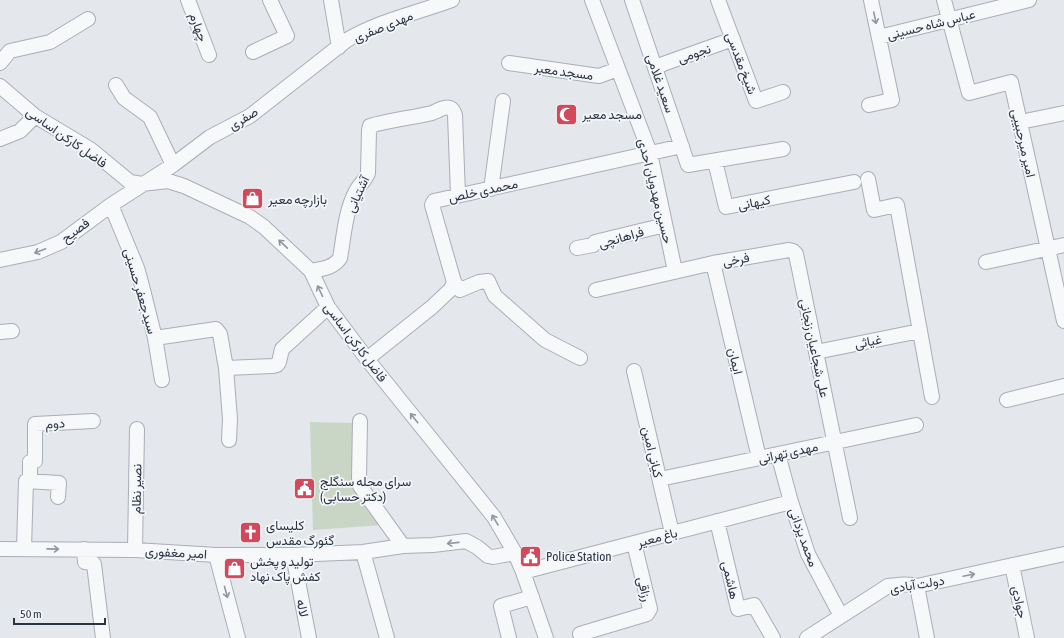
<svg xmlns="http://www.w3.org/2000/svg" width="1064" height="638" viewBox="0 0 1064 638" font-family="'Asap Condensed',Vazirmatn,sans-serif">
<rect width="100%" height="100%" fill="#e4e7ec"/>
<path fill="#c9d6c5" d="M310 422 353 423 354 489 383 525 313 530Z"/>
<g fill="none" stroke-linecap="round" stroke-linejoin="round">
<defs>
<path id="minor" d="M188 0 209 55
M331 0 339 47
M592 0 650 153 675 271
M632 0 688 165 783 149
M718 0 756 101 783 92
M944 0 969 93 1011 82 1064 321
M879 37 1029 0
M253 52 287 36 270 0
M0 63 10 51 50 42 88 19
M509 63 599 76 618 69
M656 68 663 64 733 39
M116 85 124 98 150 117 173 165
M0 86 35 116 90 149 130 182 142 184 168 181 184 186 250 217 264 227 311 271 328 307 367 359 494 517 515 553 523 572 546 638
M869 105 892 100 871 0
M1020 122 1064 113
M0 139 20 131 35 116
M715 161 726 207 854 182
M868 179 874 210 897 205 932 397
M491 189 503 101
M111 205 137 268 141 282 155 338 162 380
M577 248 593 245 595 242 665 225
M0 260 38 252 61 242 111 205 173 165 210 137 250 116 347 40C378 21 417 13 452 0
M986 262 1064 245
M713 263 759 458
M311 271C321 269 334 268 340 258 344 236 345 212 356 191 359 185 365 181 368 173L369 130 370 126C390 120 411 118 432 113 437 111 445 106 450 108 453 109 454 112 455 115L458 195
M596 290 713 263 789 250 793 251 796 254 850 518
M0 332 12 331
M155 338 216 329 220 334 226 368 273 366 277 365 279 362 282 349 328 307
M816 352 920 331
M580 358 545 340 495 296 488 281 479 282 460 290 454 282 432 205 434 201 682 146
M367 359 432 307 451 289 454 282
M226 368 230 419 229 440
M634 371 672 533
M1007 400 1064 386
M360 421 359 478 360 486 403 546
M778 454 791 502 808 554 841 616
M660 479 916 425
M30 482V462L35 461V424L93 421
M717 521 738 609 754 605 773 638
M24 548 26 481 59 483 58 497
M0 549 135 550 216 555H293L363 552 403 546 433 545 466 541 477 547 488 556 493 557 515 553
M84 549 85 562 93 563 94 564 103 638
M135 550 137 429
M363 552 387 638
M216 555 238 638
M293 555 309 638
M1012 565 1027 638
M523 572 791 502
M917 586 927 638
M580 634 647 614 650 609 634 543
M509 638 501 606 532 597
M807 638 888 586C898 585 907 583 917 586L1064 554"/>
</defs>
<use href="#minor" stroke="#a9aeb7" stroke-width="16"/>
<use href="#minor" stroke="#f7f8fa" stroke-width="14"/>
</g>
<defs><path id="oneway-shaft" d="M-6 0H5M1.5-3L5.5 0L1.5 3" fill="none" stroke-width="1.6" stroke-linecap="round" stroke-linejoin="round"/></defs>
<g stroke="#9196a0">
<use href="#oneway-shaft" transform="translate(875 18) rotate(78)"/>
<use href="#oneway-shaft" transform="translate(283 244) rotate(-137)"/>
<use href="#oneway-shaft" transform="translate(40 251) rotate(159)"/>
<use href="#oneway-shaft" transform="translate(320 291) rotate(-116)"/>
<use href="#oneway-shaft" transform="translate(414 418) rotate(-129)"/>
<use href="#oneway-shaft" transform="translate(495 520) rotate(-121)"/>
<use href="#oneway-shaft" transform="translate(453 543) rotate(174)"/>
<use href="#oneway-shaft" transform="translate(53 549) rotate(1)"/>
<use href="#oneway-shaft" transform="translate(969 575) rotate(-12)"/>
<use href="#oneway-shaft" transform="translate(226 592) rotate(75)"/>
</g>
<defs>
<symbol id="mosque-square" viewBox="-11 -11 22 22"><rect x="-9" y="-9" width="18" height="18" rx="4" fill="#d1495b" stroke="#f4f6f9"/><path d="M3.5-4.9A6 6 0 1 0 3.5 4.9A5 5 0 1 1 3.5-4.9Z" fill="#fff"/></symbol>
<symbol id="shop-square" viewBox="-11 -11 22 22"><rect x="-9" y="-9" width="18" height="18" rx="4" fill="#d1495b" stroke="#f4f6f9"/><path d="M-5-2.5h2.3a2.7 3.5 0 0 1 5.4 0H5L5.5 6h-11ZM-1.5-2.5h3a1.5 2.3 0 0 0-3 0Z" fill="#fff"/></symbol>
<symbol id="civic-square" viewBox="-11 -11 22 22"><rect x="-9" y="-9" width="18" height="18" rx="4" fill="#d1495b" stroke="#f4f6f9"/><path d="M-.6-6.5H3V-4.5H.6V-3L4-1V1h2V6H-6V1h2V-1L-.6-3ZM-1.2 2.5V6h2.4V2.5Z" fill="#fff"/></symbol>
<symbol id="church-square" viewBox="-11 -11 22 22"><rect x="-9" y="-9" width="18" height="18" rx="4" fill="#d1495b" stroke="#f4f6f9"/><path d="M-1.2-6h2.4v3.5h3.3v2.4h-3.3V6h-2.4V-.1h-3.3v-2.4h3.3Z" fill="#fff"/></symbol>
</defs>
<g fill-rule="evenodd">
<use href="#mosque-square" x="554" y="102" width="25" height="25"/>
<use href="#shop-square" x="240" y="186" width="25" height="25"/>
<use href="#civic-square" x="292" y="476" width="25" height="25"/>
<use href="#church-square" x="238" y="520" width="25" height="25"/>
<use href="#civic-square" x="518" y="544" width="25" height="25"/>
<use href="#shop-square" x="222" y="556" width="25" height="25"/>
</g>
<g text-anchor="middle" stroke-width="3.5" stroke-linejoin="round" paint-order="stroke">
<g font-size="13" fill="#2b3445" stroke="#f4f6f9">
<text transform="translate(931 24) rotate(-14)" y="5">عباس شاه حسینی</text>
<text transform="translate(383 26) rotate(-22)" y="5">مهدی صفری</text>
<text transform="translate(199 27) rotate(70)" y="5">چهارم</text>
<text transform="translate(694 53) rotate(-19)" y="5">نجومی</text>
<text transform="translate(742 63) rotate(69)" y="5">شیخ مقدسی</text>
<text transform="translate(564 71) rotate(8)" y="5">مسجد معبر</text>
<text transform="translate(661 83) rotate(71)" y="5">سعید غلامی</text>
<text transform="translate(243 118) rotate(-31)" y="5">صفری</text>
<text transform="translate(67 137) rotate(35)" y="5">فاضل کارکن اساسی</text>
<text transform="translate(1024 143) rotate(77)" y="5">امیر میرحبیبی</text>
<text transform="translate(483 190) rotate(-12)" y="5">محمدی خلص</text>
<text transform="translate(656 191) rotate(76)" y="5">حسین مهدویان احدی</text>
<text transform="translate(357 194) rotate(-65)" y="5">آشتیانی</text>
<text transform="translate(754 202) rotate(-11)" y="5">کیهانی</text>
<text transform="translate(75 230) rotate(-36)" y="5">فصیح</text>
<text transform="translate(621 237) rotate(-16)" y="5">فراهانچی</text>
<text transform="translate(736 259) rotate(-10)" y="5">فرخی</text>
<text transform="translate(141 291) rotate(74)" y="5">سیدجعفر حسینی</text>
<text transform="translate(868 341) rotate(-11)" y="5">غیاثی</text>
<text transform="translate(356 342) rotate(53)" y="5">فاضل کارکن اساسی</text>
<text transform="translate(815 348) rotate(78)" y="5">علی شجاعیان زنجانی</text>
<text transform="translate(736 361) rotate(77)" y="5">ایمان</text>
<text transform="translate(55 423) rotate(-3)" y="5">دوم</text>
<text transform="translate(653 452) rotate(77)" y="5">کیانی امین</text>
<text transform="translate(788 452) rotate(-12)" y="5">مهدی تهرانی</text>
<text transform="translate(136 489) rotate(-89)" y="5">نصیر نظام</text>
<text transform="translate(657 537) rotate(-15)" y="5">باغ معیر</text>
<text transform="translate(804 537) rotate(70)" y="5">محمد یزدانی</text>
<text transform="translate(176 552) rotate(3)" y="5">امیر مغفوری</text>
<text transform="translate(731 580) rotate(77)" y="5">هاشمی</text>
<text transform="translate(917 584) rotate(-9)" y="5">دولت آبادی</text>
<text transform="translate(645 589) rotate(76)" y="5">رزاقی</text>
<text transform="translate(1020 602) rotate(78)" y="5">جوادی</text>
<text transform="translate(303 608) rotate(79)" y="5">لاله</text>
</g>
<g font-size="13" fill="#2b3445" stroke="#f4f6f9" text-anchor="start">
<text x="582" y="119">مسجد معیر</text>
<text x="268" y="204">بازارچه معیر</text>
<text x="320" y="486">سرای محله سنگلج<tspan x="320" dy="15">(دکتر حسابی)</tspan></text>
<text x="266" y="530">کلیسای<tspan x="266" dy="15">گئورگ مقدس</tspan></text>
<text x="546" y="561">Police Station</text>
<text x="250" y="566">تولید و پخش<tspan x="250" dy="15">کفش پاک نهاد</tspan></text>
</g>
</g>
<path d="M14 618v6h91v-6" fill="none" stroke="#2b3445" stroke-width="2"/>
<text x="20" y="618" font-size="12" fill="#2b3445" stroke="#f4f6f9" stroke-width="3" paint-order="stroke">50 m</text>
</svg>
